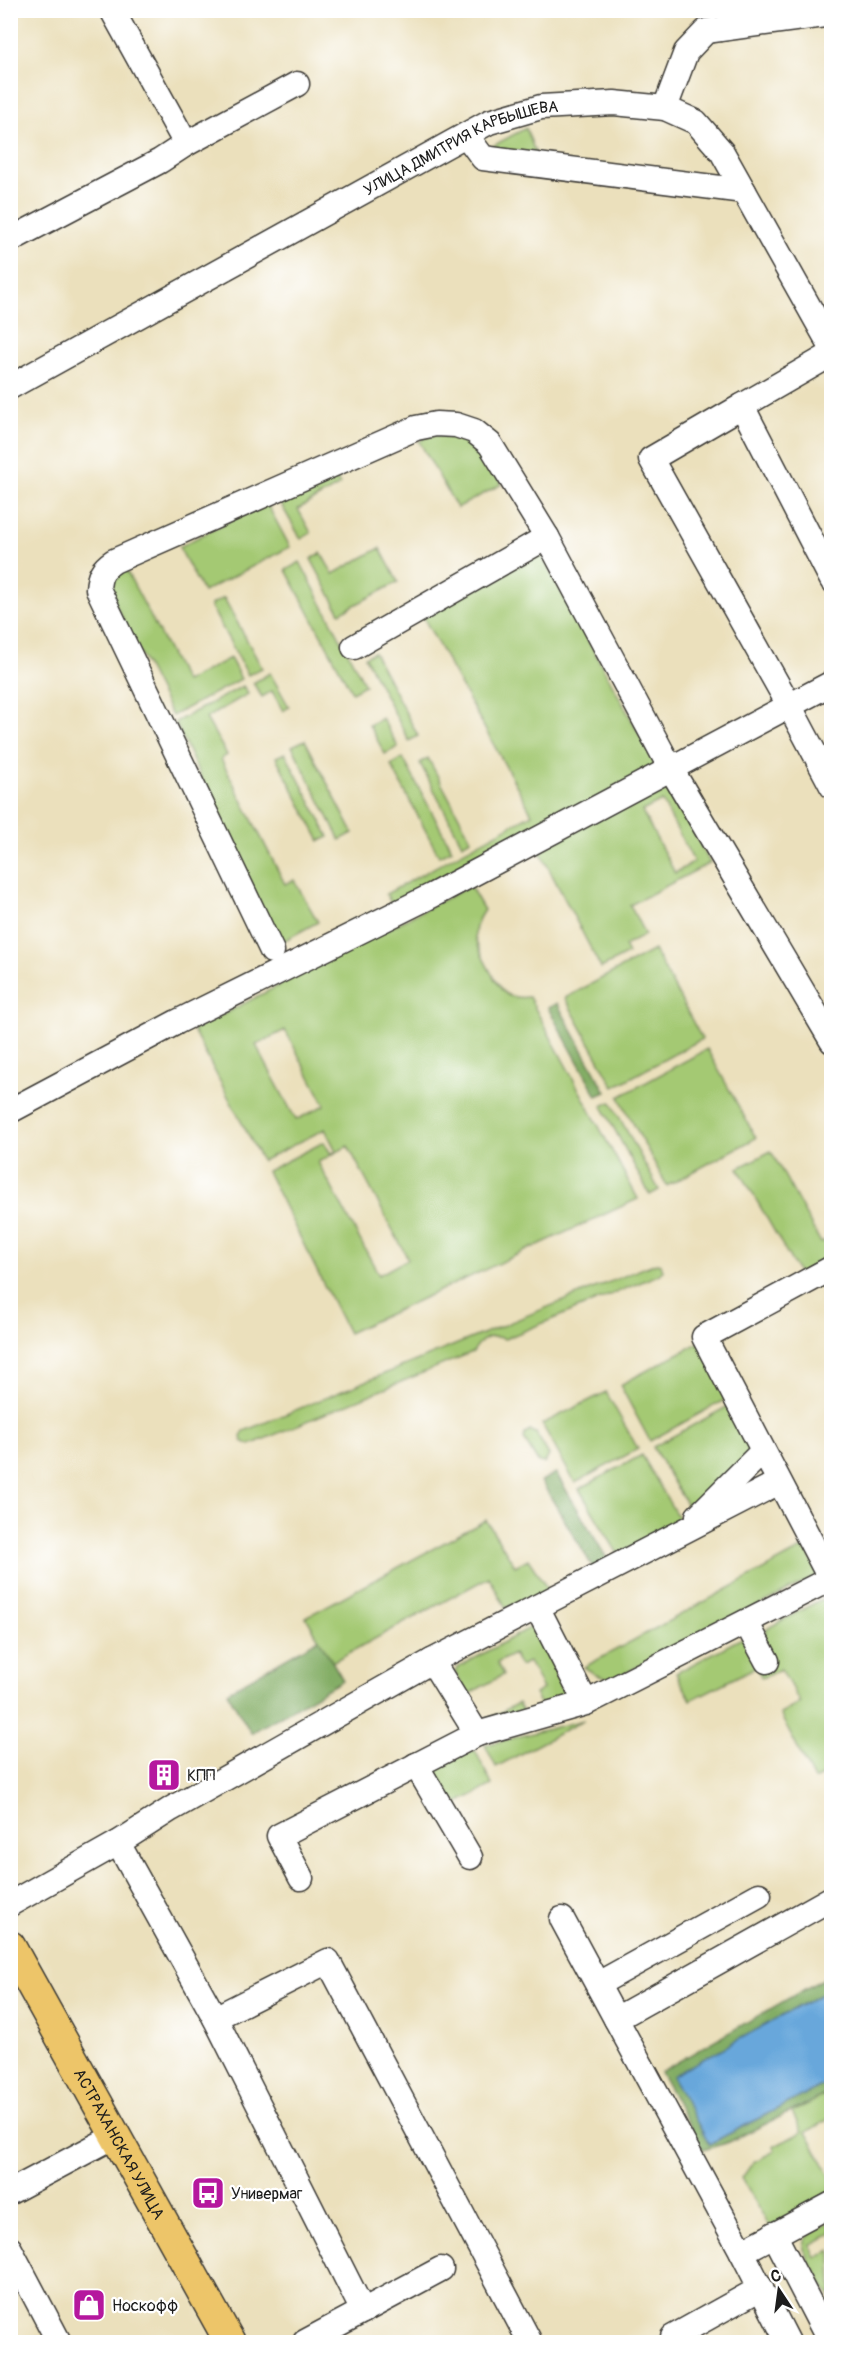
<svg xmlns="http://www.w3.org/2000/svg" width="842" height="2353" viewBox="0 0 842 2353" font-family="Pangolin,sans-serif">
<rect width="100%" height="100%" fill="#fff"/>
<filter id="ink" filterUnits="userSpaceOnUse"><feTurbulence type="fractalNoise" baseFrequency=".0167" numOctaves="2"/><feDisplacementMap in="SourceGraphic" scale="12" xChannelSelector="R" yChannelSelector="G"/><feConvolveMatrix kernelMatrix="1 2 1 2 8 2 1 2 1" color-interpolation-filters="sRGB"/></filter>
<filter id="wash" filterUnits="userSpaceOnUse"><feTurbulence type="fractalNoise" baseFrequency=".008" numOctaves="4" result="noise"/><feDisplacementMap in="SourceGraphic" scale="24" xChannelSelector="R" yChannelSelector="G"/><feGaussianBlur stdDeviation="1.35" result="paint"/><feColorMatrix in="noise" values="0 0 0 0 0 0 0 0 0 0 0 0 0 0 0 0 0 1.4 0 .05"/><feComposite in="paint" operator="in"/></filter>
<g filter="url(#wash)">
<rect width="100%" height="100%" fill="#ebe0bc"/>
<path fill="#a4c973" stroke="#607248" stroke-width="1.5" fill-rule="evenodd" d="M526 128 538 160 483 151Z
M431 435C475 435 481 449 502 484L457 508 419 441Z
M333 472 340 485 298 509 311 533 301 539 279 501Z
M266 502 290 547 203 592 179 547Z
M380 548 398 582 340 613 311 559 321 553 333 574Z
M539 551 657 766 395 910 386 894 532 814 422 615Z
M300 562 365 685 352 692 286 570Z
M123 564 185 682 230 658 241 679 172 716 106 586Z
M224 598 262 668 248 675 210 605Z
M374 652 418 736 409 741 365 657Z
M270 673 289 707 283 711 272 691 262 697 253 683Z
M243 686 248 694 206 718 227 755 221 759 285 884 294 880 318 922 278 944 175 722Z
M382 718 398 747 385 754 369 725Z
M305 740 353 833 340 840 292 746Z
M285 753 329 837 320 841 276 757Z
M403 758 452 850 439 856 391 765Z
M428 758 471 839 462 844 420 763Z
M667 781 710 863 630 905 645 935 624 946 628 954 601 968 538 848ZM662 801 694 862 675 873 642 811Z
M470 886 484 910C478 919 475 925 475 936 475 945 499 990 506 994 514 998 521 998 529 997L638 1199 348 1333 267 1171 324 1142 331 1154 336 1151 325 1129 262 1161 193 1030ZM285 1030 325 1105 296 1120 256 1045ZM348 1146 408 1259 379 1275 318 1162Z
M654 950 702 1039 614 1087 565 998Z
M707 1049 756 1138 667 1186 619 1097Z
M611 1102 659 1190 650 1195 602 1106Z
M771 1151 821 1243 831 1238V1256L799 1274 738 1168Z
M656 1263 661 1264 663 1271 658 1275 505 1339C490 1334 481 1338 473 1352L250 1445 242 1441 241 1437 244 1431Z
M700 1342 730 1397 650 1441 620 1385Z
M606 1392 638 1449 575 1483 542 1424Z
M732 1404 756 1453 692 1514 653 1447Z
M530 1431 536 1433 549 1455 545 1463 538 1462 524 1439 525 1434Z
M642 1455 680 1521 618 1554 579 1489Z
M486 1520 515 1566 528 1559 551 1594C533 1604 522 1600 506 1608L489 1577 332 1662 306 1617Z
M805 1547 819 1575 612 1680 596 1675 584 1667Z
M831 1594V1771L814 1780 780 1714 800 1703 781 1669 762 1678 756 1667 691 1700 676 1673 738 1640 747 1637 765 1636 766 1629Z
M533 1626 539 1627 575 1697C548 1710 515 1728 484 1725L483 1722 518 1703 524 1714 541 1705 535 1694 543 1689 529 1662 520 1666 513 1654 497 1663 503 1675 467 1695 455 1672 457 1668Z
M584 1720 496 1767 485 1745Z
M475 1750 492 1785 452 1806 434 1770 445 1762Z
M831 2092V2118L806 2132 831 2177V2200L769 2226 742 2178 753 2162 775 2151 773 2147 802 2132 792 2112Z
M831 2222V2234L810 2245 816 2258 831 2250 832 2297H830L804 2250C802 2234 819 2229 831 2222Z"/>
<path fill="#83ad65" stroke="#506440" stroke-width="1.5" d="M557 1003 606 1092 597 1096 548 1008Z
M556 1473 609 1562 595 1571 541 1481Z
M319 1639 343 1680 251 1733 227 1692Z
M831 1974V1989L673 2076 709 2144 831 2081V2092L729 2142 703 2150 660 2072Z"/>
<path fill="#67a7db" stroke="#42627c" stroke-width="1.5" d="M831 1989V2081L709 2144 672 2076Z"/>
</g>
<g filter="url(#ink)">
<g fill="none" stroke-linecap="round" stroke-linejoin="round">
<defs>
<g id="minor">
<path d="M665 108 686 52 706 31 832 14"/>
<path d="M466 135 483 158 744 191"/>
<path d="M186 144 297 84"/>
<path d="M10 240 160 161 186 144 112 10"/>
<path id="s1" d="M10 387 489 122 541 107 614 103 665 108 696 122 722 152 832 348"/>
<path d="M742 406 832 354"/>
<path d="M832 580 742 406 651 459 789 705 832 786"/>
<path d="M354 647 547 537"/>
<path d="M272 951 98 589C99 575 102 569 114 561L416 428 436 424 456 425 474 431 490 444 547 537 671 769 832 1041"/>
<path d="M10 1111 177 1022 433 895 832 683"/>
<path d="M832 1268 704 1337 832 1582"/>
<path d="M698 1516 763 1451"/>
<path d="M537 1607 779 1482"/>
<path d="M746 1622 767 1661"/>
<path d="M586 1703 537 1607 432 1661 477 1734 586 1703 832 1578"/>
<path d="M416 1765 470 1857"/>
<path d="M118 1843 215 2018"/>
<path d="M301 1878 279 1836 477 1734"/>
<path d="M10 1904 118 1843 171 1809 432 1661"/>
<path d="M562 1919 742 2252"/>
<path d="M598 1984 759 1895"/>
<path d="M616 2019 832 1898"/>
<path d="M10 2192 115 2136"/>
<path d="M774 2234 830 2342"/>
<path d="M10 2249 59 2342"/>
<path d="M363 2311 215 2018 328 1961 530 2342"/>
<path d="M673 2337 761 2288"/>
<path d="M305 2342 441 2269"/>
<path d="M788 2342 742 2252 832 2204"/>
</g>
<g id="major">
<path id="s2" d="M10 1946 230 2342"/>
</g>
</defs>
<use href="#minor" stroke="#3b3934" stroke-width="27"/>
<use href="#major" stroke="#3b3934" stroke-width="33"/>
<use href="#minor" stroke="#fff" stroke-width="24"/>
<use href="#major" stroke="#edc569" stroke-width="30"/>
</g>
</g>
<defs>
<symbol id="building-square" viewBox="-11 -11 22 22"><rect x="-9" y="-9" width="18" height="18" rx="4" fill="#b5179e" stroke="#fff"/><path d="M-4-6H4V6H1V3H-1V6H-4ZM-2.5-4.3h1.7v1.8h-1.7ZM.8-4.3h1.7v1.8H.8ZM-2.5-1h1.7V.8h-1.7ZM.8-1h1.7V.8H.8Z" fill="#fff"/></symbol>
<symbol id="bus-square" viewBox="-11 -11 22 22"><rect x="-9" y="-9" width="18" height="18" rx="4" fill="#b5179e" stroke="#fff"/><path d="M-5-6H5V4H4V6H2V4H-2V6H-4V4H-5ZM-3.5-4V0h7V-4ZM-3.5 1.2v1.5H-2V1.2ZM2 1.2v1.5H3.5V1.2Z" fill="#fff"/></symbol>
<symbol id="shop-square" viewBox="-11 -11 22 22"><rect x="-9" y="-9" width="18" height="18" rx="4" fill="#b5179e" stroke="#fff"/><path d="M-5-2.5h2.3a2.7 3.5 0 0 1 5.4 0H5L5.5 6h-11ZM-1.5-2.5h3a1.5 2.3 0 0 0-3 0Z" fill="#fff"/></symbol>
</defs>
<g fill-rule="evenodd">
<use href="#building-square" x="145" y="1756" width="38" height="38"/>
<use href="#bus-square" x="189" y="2174" width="38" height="38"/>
<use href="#shop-square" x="70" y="2286" width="38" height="38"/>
</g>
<g text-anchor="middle" stroke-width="4.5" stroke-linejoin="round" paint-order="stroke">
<g font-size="16" fill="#1c1c1c" stroke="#fff">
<text dy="6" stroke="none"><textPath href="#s1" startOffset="512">УЛИЦА ДМИТРИЯ КАРБЫШЕВА</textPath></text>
<text dy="6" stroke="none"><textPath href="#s2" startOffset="226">АСТРАХАНСКАЯ УЛИЦА</textPath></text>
</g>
<g font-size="16" fill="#1c1c1c" stroke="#fff" text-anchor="start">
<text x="187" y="1781">КПП</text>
<text x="231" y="2199">Универмаг</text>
<text x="112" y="2311">Носкофф</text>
</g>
</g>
<rect width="842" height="2353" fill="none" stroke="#fff" stroke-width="36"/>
<g transform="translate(779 2290) rotate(347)" stroke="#ffffff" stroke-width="4.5" paint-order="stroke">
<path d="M0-4.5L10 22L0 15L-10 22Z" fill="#1c1c1c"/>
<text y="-9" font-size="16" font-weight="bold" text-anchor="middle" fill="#1c1c1c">С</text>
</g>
</svg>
